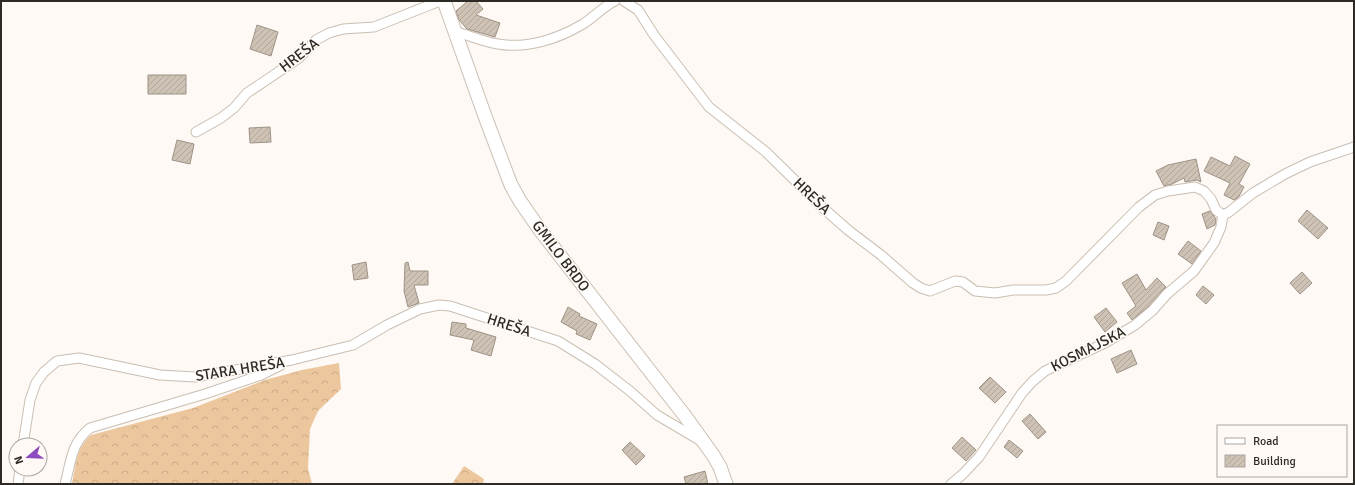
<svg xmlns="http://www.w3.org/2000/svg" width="1355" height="485" viewBox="0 0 1355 485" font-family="Signika,sans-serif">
<defs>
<pattern id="forest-crowns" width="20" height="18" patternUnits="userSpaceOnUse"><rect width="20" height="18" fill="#ecc79d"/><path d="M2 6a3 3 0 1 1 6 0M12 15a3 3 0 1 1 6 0" fill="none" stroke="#cbab87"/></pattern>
<pattern id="building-hatch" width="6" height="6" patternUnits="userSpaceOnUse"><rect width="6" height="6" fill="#cec2b5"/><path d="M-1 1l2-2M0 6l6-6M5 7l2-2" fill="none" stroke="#b1a79c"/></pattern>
</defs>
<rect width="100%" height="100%" fill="#fef9f4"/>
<path fill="url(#forest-crowns)" d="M339 363 341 389 318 411 310 429 308 468 312 484H72C76 465 76 448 91 435L193 408 265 380 302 370Z
M464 466 484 479 483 484H452Z"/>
<path fill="url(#building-hatch)" stroke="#9d9286" d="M468 1H476L483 9 476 15 500 23 495 37 467 29 459 20 456 11Z
M257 25 278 32 271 56 250 49Z
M148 75H186V94H148Z
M270 127 271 142 250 143 249 128Z
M177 140 194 144 190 164 172 160Z
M1235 156 1250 164 1239 184 1244 187 1238 198 1234 200 1224 195 1230 183 1204 171 1211 157 1230 166Z
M1196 159 1201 182 1197 180 1185 182 1184 178 1172 184 1164 186 1156 171 1168 165Z
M1307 210 1328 228 1318 239 1298 221Z
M1210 211 1216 219 1215 225 1207 229 1202 214Z
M1158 222 1169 226 1164 240 1153 235Z
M1188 241 1201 251 1192 264 1178 254Z
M366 262 368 278 354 280 352 265Z
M408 262 410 271H428V285H414L419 303 408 307 404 291 405 263Z
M1302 272 1312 283 1300 294 1290 283Z
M1137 274 1146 290 1157 278 1166 287 1148 307 1132 320 1127 313 1136 306 1122 283Z
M1203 286 1214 295 1206 304 1196 295Z
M568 307 580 314 579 316 597 324 590 340 576 334 577 331 561 322Z
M1106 308 1117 322 1105 332 1094 317Z
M452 322 466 324V328L496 337 491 356 471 350 474 340 450 335Z
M1131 350 1137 364 1117 373 1111 359Z
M990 377 1006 392 995 403 979 388Z
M1030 414 1046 432 1038 439 1022 421Z
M962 437 976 450 966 461 952 448Z
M1009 440 1023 451 1017 458 1004 447Z
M630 442 645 456 636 465 622 450Z
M705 471 708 484H686L684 477Z"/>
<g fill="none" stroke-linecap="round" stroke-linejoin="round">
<defs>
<path id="street" d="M624 1 638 10 654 35 709 107 766 152 823 208 848 230 881 255 913 283 921 288 930 291 955 281 963 282 975 291 995 293 1013 290H1046L1056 288 1066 281 1139 207 1155 195 1168 191 1195 187 1204 191 1211 199 1216 210 1223 215
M454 31C468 35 484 42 498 44 527 49 558 39 583 24 594 17 604 6 615 1
M196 132 221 118 234 108 247 93 299 58 316 40 329 33 343 29 374 27 440 1
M1223 215 1229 212 1253 193 1285 174 1310 162 1354 147
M23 445 30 400 36 383 44 372 57 361 79 358 160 375 195 377 292 360 353 345 387 325 420 309 439 305 450 306 558 341 595 364 630 391 657 415 701 441
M18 484 20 469
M65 484C71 462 71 443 90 428L205 394 261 375 281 365
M951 484 963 474 979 457 1022 393 1033 381 1045 371 1105 343 1135 325 1152 311 1167 294 1194 271 1214 243 1221 227 1223 215"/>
<path id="secondary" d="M444 1 486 119 511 185 520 201 540 230 685 416 713 455 720 467 726 484"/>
</defs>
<use href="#street" stroke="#cabeb2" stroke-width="11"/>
<use href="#secondary" stroke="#cabeb2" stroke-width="15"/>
<use href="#street" stroke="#fff" stroke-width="9"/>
<use href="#secondary" stroke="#fff" stroke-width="13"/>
</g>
<g text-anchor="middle" stroke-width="3" stroke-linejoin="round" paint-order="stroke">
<g font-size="15" fill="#2e2a25" stroke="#fef9f4">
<text transform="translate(299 55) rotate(-38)" y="5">HREŠA</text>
<text transform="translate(812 196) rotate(44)" y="5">HREŠA</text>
<text transform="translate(561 256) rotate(53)" y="5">GMILO BRDO</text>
<text transform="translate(509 325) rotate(18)" y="5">HREŠA</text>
<text transform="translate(1088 349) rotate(-27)" y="5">KOSMAJSKA</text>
<text transform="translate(240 369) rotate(-9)" y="5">STARA HREŠA</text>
</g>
</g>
<rect width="1355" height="485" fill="none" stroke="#2e2a25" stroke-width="4"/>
<rect x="1217" y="425" width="130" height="52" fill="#fef9f4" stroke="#aba6a1"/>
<rect x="1225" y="438" width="20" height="6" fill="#ffffff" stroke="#aba6a1"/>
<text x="1253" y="445" font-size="12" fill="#2e2a25">Road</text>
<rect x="1225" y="455" width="20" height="12" fill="url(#building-hatch)" stroke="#aba6a1"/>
<text x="1253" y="465" font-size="12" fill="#2e2a25">Building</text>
<g transform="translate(28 457) rotate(251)"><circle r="19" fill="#fef9f4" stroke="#aba6a1"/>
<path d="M0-3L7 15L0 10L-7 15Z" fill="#8d4bc0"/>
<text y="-6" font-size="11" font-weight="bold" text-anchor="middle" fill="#2e2a25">N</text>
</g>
</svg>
